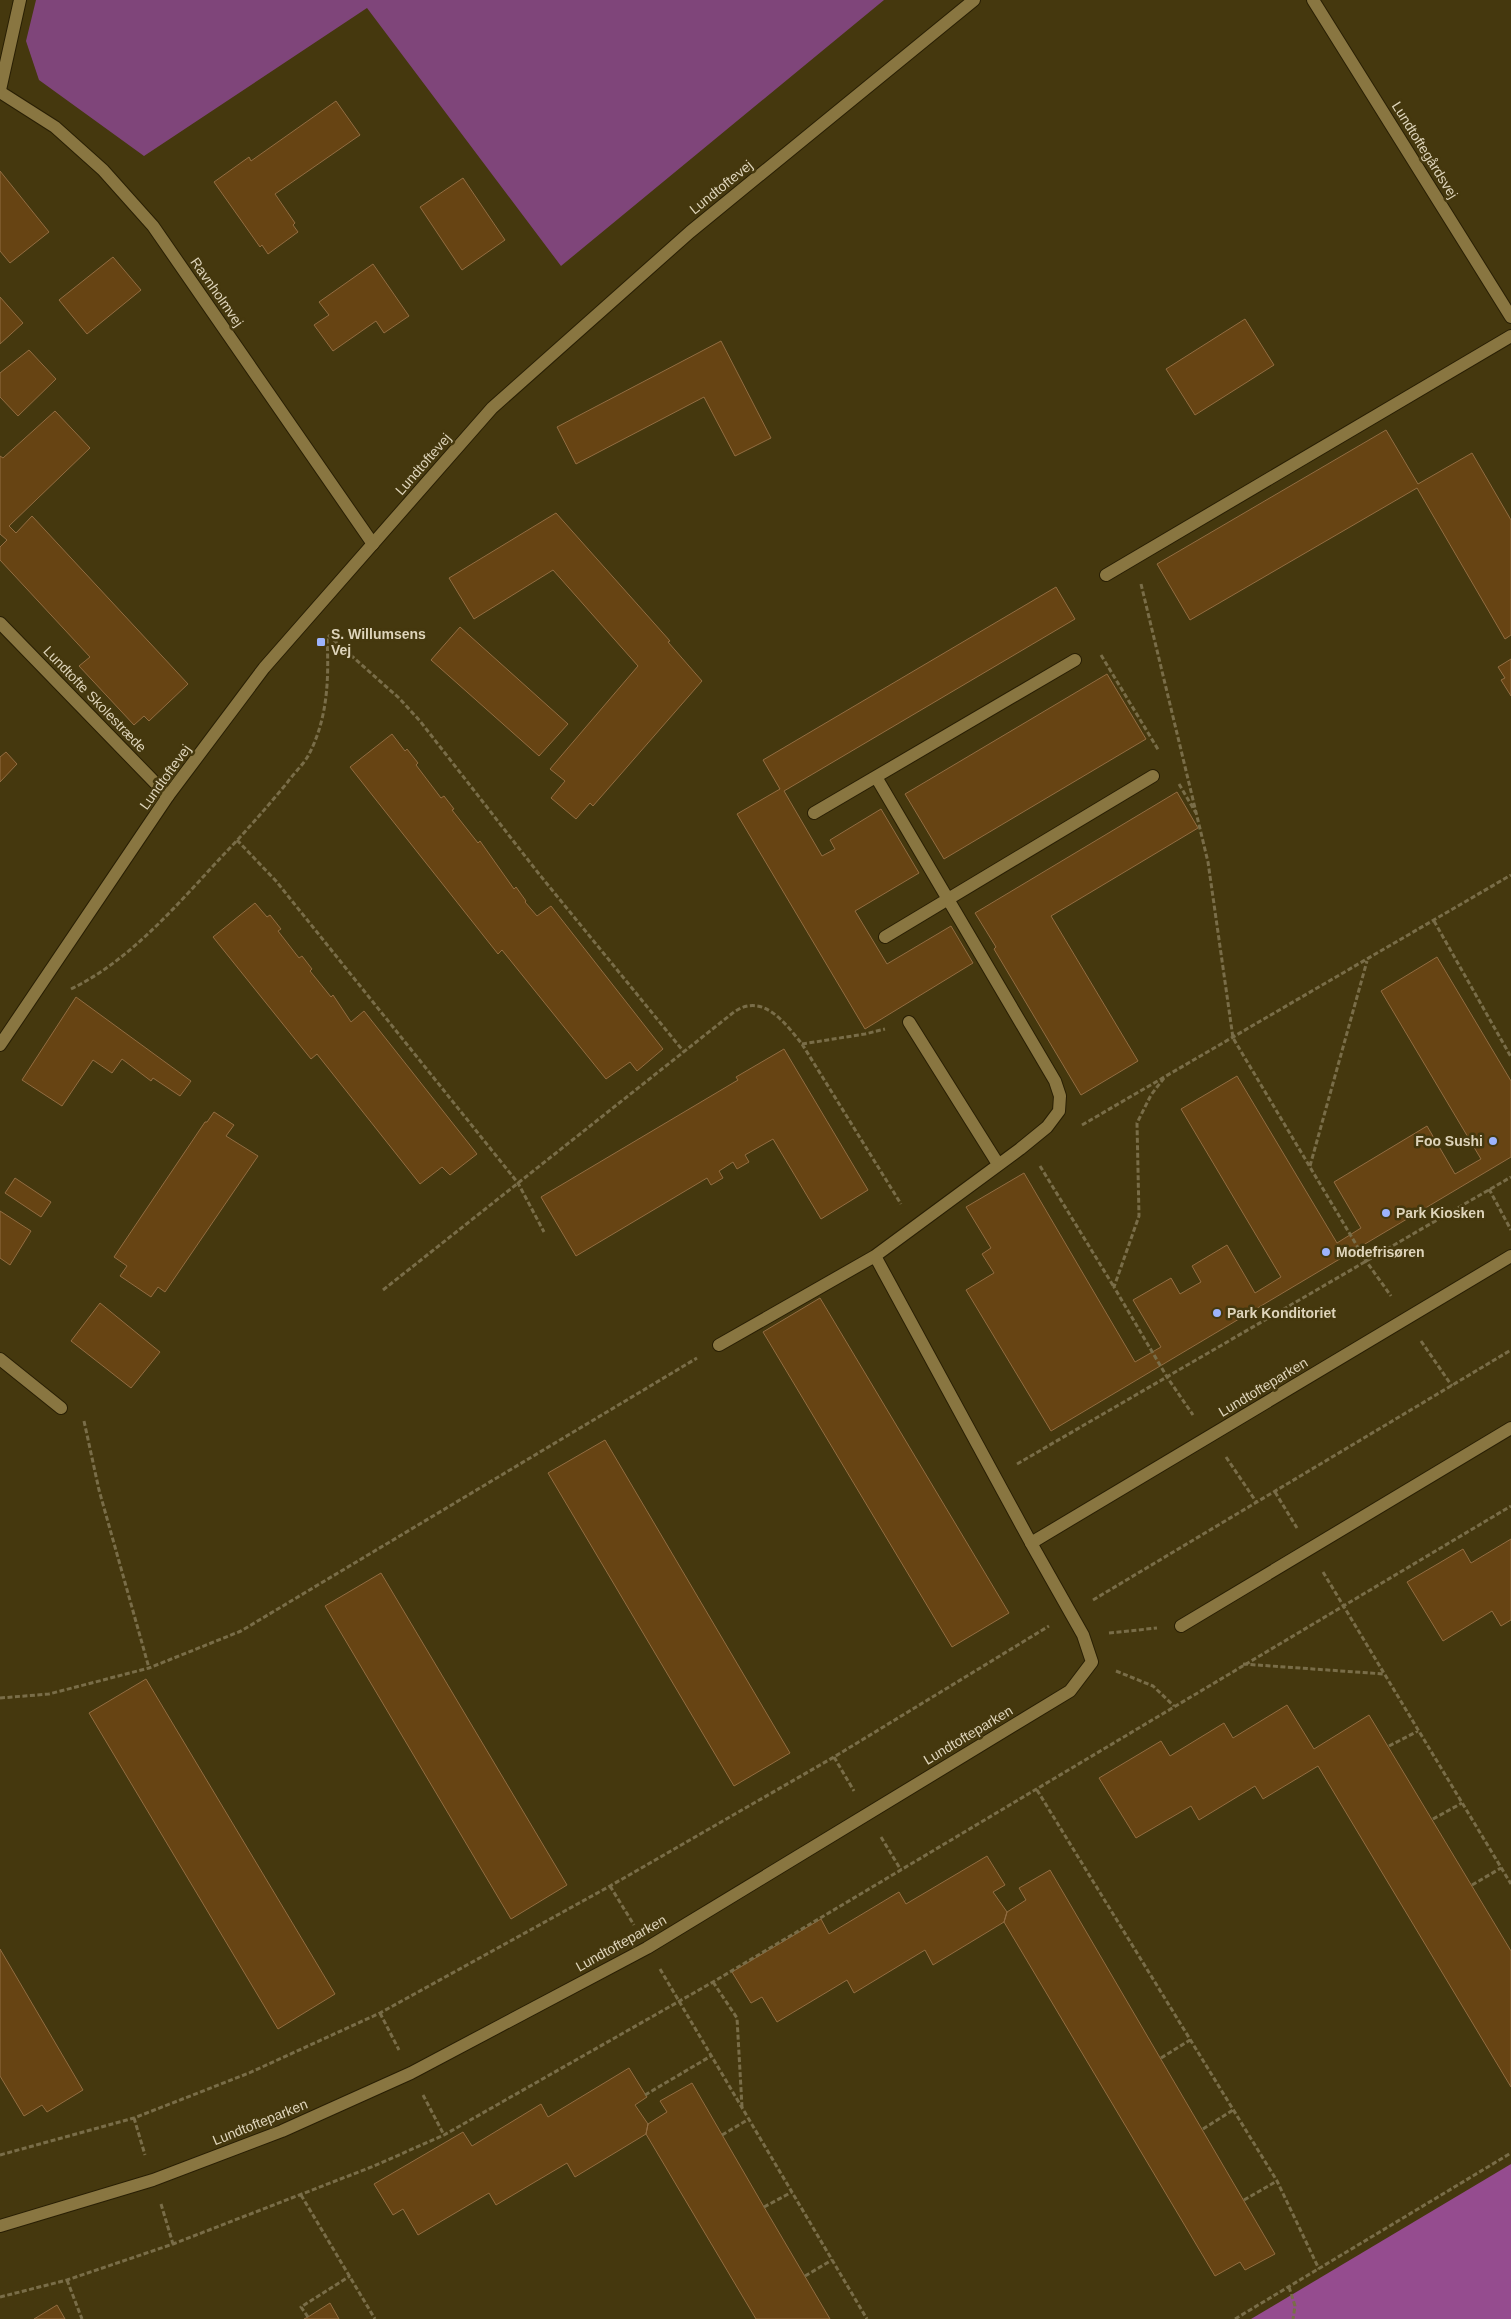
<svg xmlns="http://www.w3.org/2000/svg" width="1511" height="2319" viewBox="0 0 1511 2319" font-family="Helvetica,sans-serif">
<rect width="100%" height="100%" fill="#45380e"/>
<path fill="#7f457a" d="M36 0H884L561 266 367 8 144 156 39 80 26 41Z"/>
<path fill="#954c8f" d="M1511 2164V2319H1251Z"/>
<path fill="#674413" stroke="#926d42" d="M336 101 360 135 275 194 295 223 293 225 298 232 268 254 262 245 260 247 214 182 249 157 251 161Z
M0 171 49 232 10 263 0 251Z
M463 178 505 240 462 270 420 207Z
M113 257 141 290 87 334 59 300Z
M373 264 409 316 384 333 376 321 333 351 314 325 329 315 319 302Z
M0 297 23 323 0 344Z
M1245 319 1274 365 1195 415 1166 369Z
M721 341 771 438 735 456 704 397 576 464 557 427Z
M29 350 56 379 18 416 0 397V373Z
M55 411 90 448 9 526 16 533 32 516 188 684 149 721 144 716 134 725 79 666 90 657 0 560V547L7 540 0 534V456L3 458Z
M1386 430 1418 484 1472 453 1511 520V635L1505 639 1417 488 1190 620 1157 564Z
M556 513 670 641 668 642 702 681 593 806 590 803 576 819 551 798 565 781 550 769 638 666 553 570 474 619 449 578Z
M1056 587 1075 619 784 791 822 856 835 849 830 840 881 809 919 873 855 911 887 964 951 926 973 963 865 1029 737 814 780 789 763 760Z
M460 627 568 724 539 756 431 660Z
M1511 659V696L1501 680 1505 678 1498 667Z
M1107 674 1146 739 944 859 905 794Z
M392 734 405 751 407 749 418 763 416 765 441 798 444 796 454 809 452 810 478 843 480 841 514 889 516 887 526 901 525 902 537 916 551 906 663 1049 637 1071 630 1062 606 1079 502 950 498 954 350 767Z
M6 752 17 764 0 782V757Z
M1177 792 1198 828 1051 916 1138 1061 1081 1095 994 949 996 947 975 913Z
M255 903 267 917 270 915 281 929 278 931 299 958 302 956 312 969 310 971 331 997 333 995 351 1022 364 1011 477 1154 450 1175 442 1167 420 1184 317 1054 311 1059 213 937Z
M1437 957 1511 1081V1157L1051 1431 966 1290 994 1273 982 1254 991 1248 966 1207 1024 1173 1135 1362 1161 1347 1133 1300 1171 1278 1180 1294 1201 1282 1192 1266 1227 1245 1255 1293 1281 1277 1181 1109 1237 1076 1337 1243 1361 1228 1334 1182 1427 1126 1455 1174 1481 1159 1381 991Z
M76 997 191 1081 180 1096 153 1078 151 1081 122 1059 112 1073 93 1060 62 1106 22 1080Z
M784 1049 868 1190 821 1219 773 1139 745 1155 749 1162 737 1169 733 1162 719 1171 723 1178 711 1185 707 1178 576 1256 541 1197 738 1080 736 1077Z
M214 1112 234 1125 226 1136 258 1156 165 1292 158 1287 151 1297 120 1276 127 1266 114 1257 205 1122H207Z
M15 1178 51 1202 41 1217 5 1193Z
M0 1211 31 1231 10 1265 0 1258Z
M820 1298 1009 1613 952 1647 763 1332Z
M100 1303 160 1352 131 1388 71 1341Z
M605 1440 790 1753 734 1786 548 1473Z
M1511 1539V1620L1501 1626 1492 1611 1443 1641 1407 1582 1463 1549 1471 1563Z
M381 1573 567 1885 511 1919 325 1606Z
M146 1679 335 1994 278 2029 89 1713Z
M1287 1705 1314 1749 1369 1715 1511 1951V2087L1318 1766 1263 1799 1255 1786 1199 1820 1191 1806 1136 1838 1099 1778 1161 1741 1170 1756 1224 1723 1233 1738Z
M987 1856 1005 1885 993 1892 1007 1912 1004 1922 933 1965 925 1950 854 1993 847 1980 777 2022 762 1997 751 2003 732 1972 821 1919 829 1934 899 1892 906 1904Z
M1050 1870 1275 2254 1245 2270 1240 2262 1215 2276 1004 1922 1007 1912 1026 1900 1019 1888Z
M0 1949 83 2090 47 2112 42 2105 24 2116 0 2076Z
M629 2068 647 2097 635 2105 648 2124 646 2134 575 2177 567 2163 496 2205 489 2193 418 2235 403 2209 393 2215 374 2184 463 2132 472 2146 541 2104 548 2117Z
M692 2083 764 2207 830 2319H756L646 2134 648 2124 667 2112 660 2101Z
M330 2303 339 2319H304L308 2317Z
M57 2305 65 2319H34Z"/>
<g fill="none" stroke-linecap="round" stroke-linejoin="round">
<defs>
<path id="lane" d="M1106 575 1511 336
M814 813 1075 660
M885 937 1153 776
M909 1022 998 1164
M875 1256 1031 1543
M719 1345 875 1256 1020 1149 1047 1127 1059 1111 1060 1096 1055 1081 876 777"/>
<path id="street" d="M0 90 20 0
M0 92 55 127 103 170 153 226 373 544
M0 623 168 796
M0 1359 61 1408
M1181 1626 1511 1428
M0 2226 153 2180 282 2131 411 2073 647 1948 1070 1691 1092 1662 1083 1635 1031 1543 1511 1256"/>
<path id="secondary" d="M1313 0 1511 317
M0 1045 168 796 264 668 492 408 690 232 974 0"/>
</defs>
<use href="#lane" stroke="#291f04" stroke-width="14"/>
<use href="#street" stroke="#291f04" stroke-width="14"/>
<use href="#secondary" stroke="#291f04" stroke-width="14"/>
<path stroke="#796d48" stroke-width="3" stroke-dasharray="5 2.5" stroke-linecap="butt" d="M1141 584 1208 862 1233 1038 1366 1261 1391 1296
M328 635 399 698 420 721 539 874 684 1052
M1101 655 1159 751
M1179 784 1196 813
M237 840 276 881 518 1183 544 1232
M1434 921 1511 1057
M71 989C133 959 180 901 227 851 248 829 267 807 287 783 293 774 303 765 308 756 328 719 329 678 327 638
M802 1044 865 1034 885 1029
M1164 1078 1151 1095 1137 1123 1139 1216 1114 1287 1167 1377 1193 1415
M1082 1125 1511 875
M1040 1166 1114 1287
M1310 1166 1367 961
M1489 1189 1511 1230
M383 1290 734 1012C763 992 785 1023 802 1044L901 1204
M1421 1341 1452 1386
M84 1421 99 1490 149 1668
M1226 1457 1257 1503
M1017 1464 1511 1177
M1275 1492 1297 1528
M1323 1572 1511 1884
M1093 1600 1511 1350
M1109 1633 1157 1628
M1243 1664 1384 1674
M1116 1671 1153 1686 1174 1706
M0 1698 49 1694 149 1668 241 1631 697 1358
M1389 1746 1418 1731
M834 1757 854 1791
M1037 1790 1277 2181 1319 2269
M1433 1819 1462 1803
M881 1837 901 1870
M1472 1885 1501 1868
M610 1886 634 1925
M660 1969 867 2319
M713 1982 737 2018 742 2107
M380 2013 399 2050
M1161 2058 1190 2040
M423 2095 444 2135
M645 2095 711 2056
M134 2118 145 2155
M1203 2129 1233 2110
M722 2135 749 2119
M0 2155 134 2118 249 2073 380 2013 610 1886 834 1757 1049 1626
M301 2195 375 2319
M1244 2200 1277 2181
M161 2204 173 2244
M764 2207 792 2192
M805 2276 832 2260
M67 2280 82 2319
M1289 2287 1295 2306 1293 2319
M0 2297 67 2280 173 2244 374 2166 444 2135 713 1982 1511 1506
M308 2317 301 2307 350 2276
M1235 2319 1511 2153"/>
<use href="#lane" stroke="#897641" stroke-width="12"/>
<use href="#street" stroke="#897641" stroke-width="12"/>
<use href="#secondary" stroke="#897641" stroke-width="12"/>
</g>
<g fill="#9db4fd" stroke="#45380e" stroke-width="2">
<rect x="316" y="637" width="10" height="10" rx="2.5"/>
<circle cx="1493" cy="1141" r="5"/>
<circle cx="1386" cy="1213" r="5"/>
<circle cx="1326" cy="1252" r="5"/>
<circle cx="1217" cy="1313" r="5"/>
</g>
<g text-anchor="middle" stroke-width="5" stroke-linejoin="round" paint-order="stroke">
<g font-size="14" fill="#ded4ba" stroke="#45380e">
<text transform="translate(1425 150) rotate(58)" y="5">Lundtoftegårdsvej</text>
<text transform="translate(721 187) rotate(-39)" y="5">Lundtoftevej</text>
<text transform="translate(217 292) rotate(55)" y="5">Ravnholmvej</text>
<text transform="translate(423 464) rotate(-49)" y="5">Lundtoftevej</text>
<text transform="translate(95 699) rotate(46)" y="5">Lundtofte Skolestræde</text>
<text transform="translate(165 777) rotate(-54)" y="5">Lundtoftevej</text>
<text transform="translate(1263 1387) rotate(-31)" y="5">Lundtofteparken</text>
<text transform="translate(968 1735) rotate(-31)" y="5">Lundtofteparken</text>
<text transform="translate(621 1943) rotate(-29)" y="5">Lundtofteparken</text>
<text transform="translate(260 2122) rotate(-22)" y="5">Lundtofteparken</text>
</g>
<g font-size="14" font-weight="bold" fill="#ded4ba" stroke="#45380e" text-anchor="start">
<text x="331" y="639">S. Willumsens<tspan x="331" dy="16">Vej</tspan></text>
<text x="1483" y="1146" text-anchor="end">Foo Sushi</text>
<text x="1396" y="1218">Park Kiosken</text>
<text x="1336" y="1257">Modefrisøren</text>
<text x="1227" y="1318">Park Konditoriet</text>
</g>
</g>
</svg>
